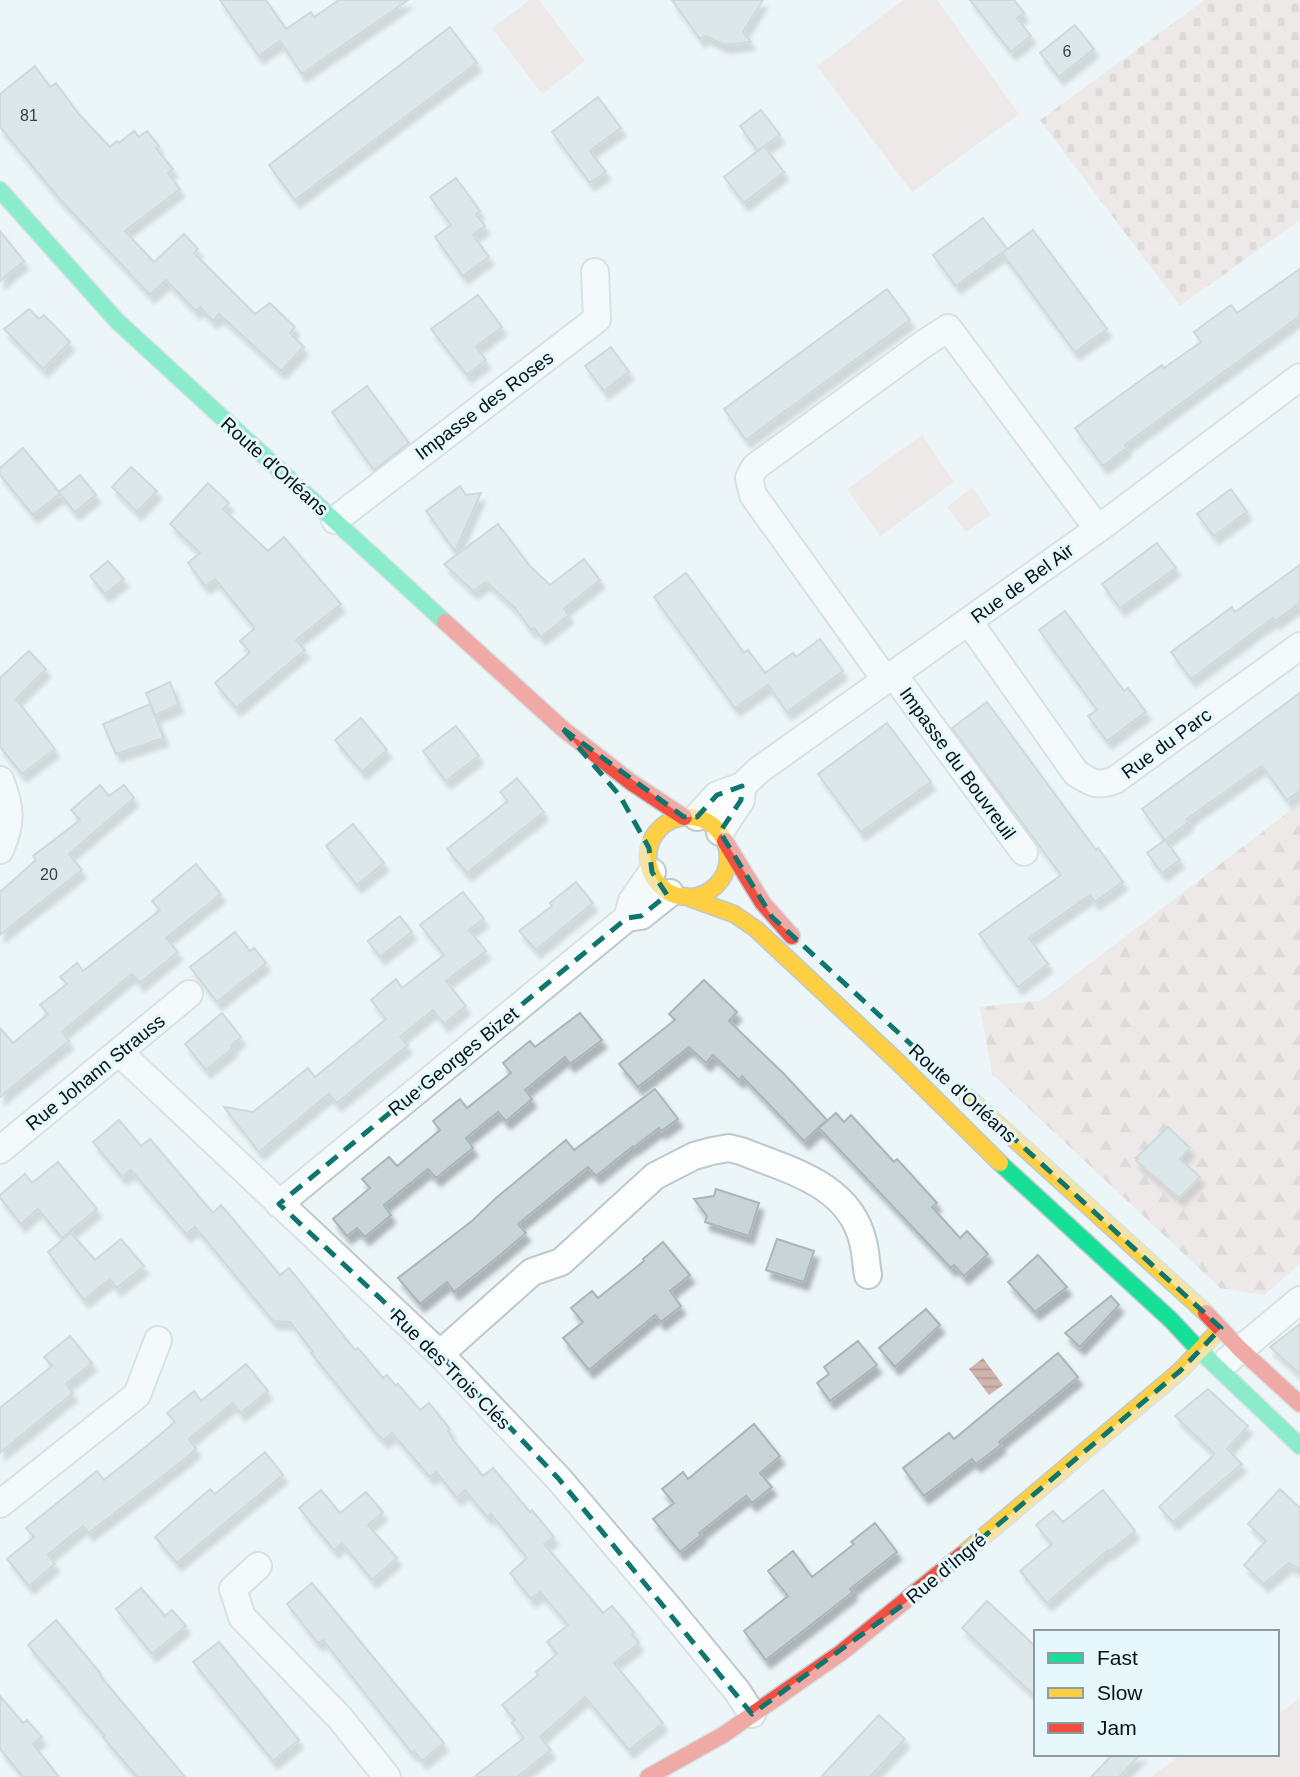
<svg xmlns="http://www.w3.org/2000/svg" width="1300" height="1777" viewBox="0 0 1300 1777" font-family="Helvetica,sans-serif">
<defs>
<pattern id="forest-firs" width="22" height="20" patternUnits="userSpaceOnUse" patternTransform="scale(1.75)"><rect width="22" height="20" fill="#eddad6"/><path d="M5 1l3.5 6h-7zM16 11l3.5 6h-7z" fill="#cabab7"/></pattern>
<pattern id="cemetery-stones" width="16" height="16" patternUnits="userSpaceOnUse" patternTransform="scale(1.75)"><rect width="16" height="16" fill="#eddad6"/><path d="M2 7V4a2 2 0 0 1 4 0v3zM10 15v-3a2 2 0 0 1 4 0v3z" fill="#cabab7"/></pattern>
<pattern id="water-rules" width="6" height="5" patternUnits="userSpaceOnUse" patternTransform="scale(1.75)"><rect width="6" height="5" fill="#d1b3ad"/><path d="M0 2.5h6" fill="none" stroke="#b29994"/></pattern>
<filter id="shadow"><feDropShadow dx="4.5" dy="8" stdDeviation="2" flood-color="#0004"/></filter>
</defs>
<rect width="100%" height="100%" fill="#ecf5f8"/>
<path fill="url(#forest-firs)" d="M1300 803V1264L1264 1295 1220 1288 992 1074 980 1007 1042 1000Z"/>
<path fill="url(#cemetery-stones)" d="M1205 0H1300V220L1180 306 1040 120Z"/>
<path fill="#eddad6" d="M530 0H539L585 61 542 94 492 28Z
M903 0H937L1019 114 912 192 817 66Z
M922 435 954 482 880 536 847 489Z
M972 487 991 515 966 532 947 507Z
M1300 1698V1777H1150L1178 1757 1188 1754H1277V1715Z"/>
<path fill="url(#water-rules)" d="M983 1358 1003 1385 989 1395 969 1369Z"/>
<path fill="#c8d4d8" stroke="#aab6b9" stroke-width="2" filter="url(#shadow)" d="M220 0H266L286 29 311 12 314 17 339 0H408L302 74 280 41 259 56Z
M672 0H763L743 32 751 42 725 45 706 36 700 39Z
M970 0H1014L1024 13 1017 18 1031 36 1011 52Z
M1075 25 1094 49 1059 77 1040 53Z
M450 27 477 63 295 200 269 165Z
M35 66 50 87 56 83 78 113 110 147 117 141 119 143 134 131 139 137 147 131 159 146 156 148 173 169 168 173 180 189 125 231 154 262 184 234 198 249 194 253 255 314 270 303 295 327 290 333 304 347 281 371 219 314 213 321 200 307 196 311 166 280 150 295 58 197 0 127V94Z
M598 97 621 128 590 151 606 172 590 183 552 132Z
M761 110 780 135 758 151 740 126Z
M764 146 784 172 744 203 724 177Z
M456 178 480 211 476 214 485 226 473 235 489 257 463 276 435 237 451 225 430 197Z
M983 218 1007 249 956 286 933 255Z
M1033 230 1107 329 1075 352 1002 253Z
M0 231 24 261 0 281Z
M1300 269V316L1125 445 1127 448 1103 466 1075 428 1162 365 1164 368 1201 342 1194 332 1231 305 1237 313Z
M887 289 910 320 746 440 724 409Z
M478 295 502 327 476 347 486 360 467 375 431 329Z
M29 309 39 319 44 315 70 342 43 369 4 329Z
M611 347 629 372 604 391 585 366Z
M367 386 409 443 374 470 332 412Z
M23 448 59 492 80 475 96 495 75 512 60 494 33 515 0 475V468Z
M131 467 157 491 137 512 112 487Z
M208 483 229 503 223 509 268 551 284 537 341 604 296 640 305 650 236 708 215 683 250 652 240 641 254 629 253 626 215 579 205 586 188 563 200 553 170 524Z
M460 486 466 495 481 493 455 551 426 511Z
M1231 489 1247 512 1214 536 1197 514Z
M498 524 530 566 550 585 584 559 600 580 564 609 569 615 541 637 534 628 531 630 515 608 486 582 473 591 444 564Z
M1157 543 1176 568 1120 608 1102 584Z
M108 561 124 579 105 594 90 576Z
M1300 565V603L1275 621 1273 618 1191 679 1171 652 1232 607 1235 612Z
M686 573 744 653 748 650 765 673 793 653 796 657 820 639 843 671 787 712 768 685 735 708 654 597Z
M1065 611 1124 691 1128 688 1146 712 1107 741 1088 716 1097 710 1039 630Z
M29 651 46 669 16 699 55 749 22 774 0 747V678Z
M170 682 179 705 155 715 146 693Z
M1300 693V791L1287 800 1262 766 1187 819 1189 822 1165 840 1142 809Z
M987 702 1096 850 1098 848 1123 882 1095 902 1090 895 1029 938 1048 964 1018 987 979 934 1061 875 952 728Z
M150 704 164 738 116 754 103 724Z
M361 718 387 750 362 772 335 740Z
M887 723 931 782 861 832 818 774Z
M456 726 479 756 446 781 423 751Z
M517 778 544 812 467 873 447 849 508 801 500 792Z
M100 785 109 796 124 785 134 798 69 854 82 870 0 935V892L36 860 33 856 80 820 71 810Z
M353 824 384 863 357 885 326 846Z
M1165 840 1180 860 1162 873 1147 853Z
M196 864 221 894 166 938 178 952 140 983 132 974 62 1032 69 1041 0 1097V1028L13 1043 48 1014 40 1005 67 984 60 977 77 963 83 971 160 910 152 901Z
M576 882 593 903 536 950 519 931 552 906 550 903Z
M463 892 484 919 469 930 486 951 446 981 466 1006 444 1024 433 1010 400 1037 408 1045 381 1067 337 1103 329 1094 259 1152 224 1107 253 1112 308 1068 315 1077 386 1019 371 1000 396 979 402 988 444 955 420 925Z
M400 916 412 932 380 957 368 941Z
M235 932 250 951 254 948 266 963 217 1002 190 967Z
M704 980 737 1012 729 1021 784 1074 827 1120 804 1141 742 1076 739 1080 713 1055 706 1063 689 1047 638 1087 619 1064 675 1020 669 1014Z
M222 1013 241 1037 231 1046 233 1048 206 1070 185 1044Z
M580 1013 602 1040 570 1064 565 1057 525 1090 532 1099 506 1121 498 1112 466 1138 473 1148 436 1178 428 1169 384 1205 391 1215 365 1237 357 1228 347 1236 333 1219 370 1188 362 1179 389 1157 397 1166 440 1130 433 1121 460 1099 467 1108 511 1073 503 1063 530 1041 535 1047Z
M655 1089 678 1119 661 1131 659 1128 634 1147 633 1146 596 1176 588 1167 518 1224 526 1233 499 1256 454 1292 447 1282 420 1304 398 1278 472 1221 496 1198 566 1140 574 1150Z
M836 1113 844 1122 851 1115 894 1162 897 1159 937 1203 932 1207 960 1238 967 1231 988 1254 964 1276 954 1265 951 1268 819 1128Z
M119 1120 141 1146 150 1139 213 1213 221 1205 280 1275 289 1268 355 1350 358 1348 383 1378 387 1375 396 1386 398 1384 420 1410 429 1403 450 1429 448 1431 454 1441 483 1476 493 1468 530 1512 532 1510 554 1537 544 1544 603 1613 612 1606 634 1632 632 1635 639 1643 614 1663 663 1723 629 1750 585 1697 540 1737 551 1750 517 1777H474L524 1738 512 1723 515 1720 502 1705 538 1675 536 1672 557 1654 547 1642 568 1625 540 1592 531 1599 510 1573 527 1558 491 1514 487 1517 465 1490 457 1498 436 1472 430 1477 392 1433 384 1440 376 1433 311 1353 313 1352 290 1322 273 1321 195 1227 186 1234 131 1170 122 1177 93 1142Z
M1168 1127 1190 1148 1180 1159 1200 1177 1179 1198 1136 1161 1138 1159 1136 1158Z
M58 1162 97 1209 62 1238 38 1209 21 1224 0 1198V1195L25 1174 32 1183Z
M716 1189 759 1203 749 1236 705 1222 707 1216 694 1199 714 1196Z
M71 1233 95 1260 121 1239 144 1266 117 1288 110 1279 84 1300 48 1252Z
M777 1239 814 1251 804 1282 766 1270Z
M663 1242 690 1275 670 1291 681 1306 661 1322 655 1315 589 1370 563 1338 583 1322 571 1308 592 1291 598 1298 644 1261 643 1259Z
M1038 1255 1067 1287 1035 1312 1008 1282Z
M1111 1296 1119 1305 1080 1347 1065 1333Z
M926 1309 940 1325 895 1367 879 1348Z
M1300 1324V1374L1270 1347Z
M70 1336 92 1363 66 1384 73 1393 0 1453V1408L52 1366 44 1357Z
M858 1341 877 1365 830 1401 817 1383 829 1374 824 1367Z
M1058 1353 1078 1377 999 1442 1001 1445 976 1464 972 1459 924 1496 903 1468 949 1433 954 1439Z
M246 1364 268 1391 241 1413 233 1403 189 1439 196 1449 185 1459 89 1533 83 1526 48 1555 55 1564 29 1586 7 1559 34 1537 26 1528 97 1471 104 1480 149 1444 175 1422 167 1413 194 1391 201 1401Z
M1208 1389 1248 1426 1227 1449 1242 1464 1173 1522 1159 1507 1215 1454 1175 1416Z
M754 1424 780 1456 760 1473 772 1487 752 1503 746 1496 699 1533 701 1535 680 1552 653 1519 674 1503 662 1489 683 1472 688 1479Z
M265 1452 283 1475 177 1563 155 1537 210 1489 215 1494Z
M1280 1489 1300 1508V1570L1289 1563 1264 1584 1244 1565 1266 1541 1248 1524Z
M321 1490 340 1513 366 1492 383 1512 368 1525 397 1558 372 1580 342 1543 334 1550 299 1508Z
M1103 1490 1135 1531 1109 1552 1108 1550 1047 1603 1020 1571 1052 1544 1036 1525 1053 1511 1063 1522Z
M875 1523 897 1552 850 1589 853 1592 766 1660 744 1631 788 1596 768 1571 793 1551 812 1577 854 1544 851 1542Z
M312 1583 444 1743 422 1761 414 1751 412 1753 323 1640 318 1643 287 1604Z
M141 1588 165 1616 172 1610 186 1626 152 1654 116 1609Z
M987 1601 1036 1647V1697L962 1628Z
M56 1620 101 1674 100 1675 107 1684 185 1777H137L103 1737 105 1736 28 1645Z
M219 1642 299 1740 273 1761 193 1662Z
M0 1696 23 1723 27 1720 42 1737 33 1744 59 1777H23L0 1749Z
M879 1715 905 1739 870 1777H821Z
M1113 1754H1141L1119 1777H1091Z"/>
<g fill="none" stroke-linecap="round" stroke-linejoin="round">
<defs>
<path id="street" d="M335 520 597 319 595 272
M969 622 1076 773C1091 783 1098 787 1115 780L1300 646
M893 674 1024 852
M885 679 753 495 749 478 755 467 925 343 948 328 1098 529
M0 780C11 807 12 823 0 850
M697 817 717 795 742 786 759 770 1098 529 1300 377
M720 832 741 800 742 786
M627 918 632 901 652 872
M120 1053 440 1354 558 1478 668 1607 737 1691 752 1714
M0 1150 189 994
M279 1204 627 918 641 916 670 893
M440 1354 532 1272 561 1262 655 1176 694 1156 712 1151 729 1148 741 1151C788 1170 850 1184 863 1242 866 1253 866 1264 868 1275
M1228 1360 1300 1300
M0 1504 137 1395 158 1340
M258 1566 233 1589 242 1617 340 1718 387 1777"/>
<path id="fast" d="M0 190 117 321 445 622
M1000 1163 1171 1320 1199 1350 1300 1446"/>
<path id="slow" d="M648 857a40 40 0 1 1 80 0a40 40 0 1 1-80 0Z
M684 896 734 914 756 929 899 1063 1000 1163
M968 1097 1206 1313
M963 1554 1180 1371 1220 1329"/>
<path id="jam" d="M445 622 563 729 631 782 684 817
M725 841 763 903 792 936
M1206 1313 1240 1349 1300 1404
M648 1777 723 1735 841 1653 963 1554"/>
</defs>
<use href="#street" stroke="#bdc9cd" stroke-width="30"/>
<use href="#fast" stroke="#bdc9cd" stroke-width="19"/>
<use href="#slow" stroke="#bdc9cd" stroke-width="19"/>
<use href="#jam" stroke="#bdc9cd" stroke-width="19"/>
<use href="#street" stroke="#fcfefe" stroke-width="26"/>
<use href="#fast" stroke="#16e098" stroke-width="16"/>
<use href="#slow" stroke="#ffcf43" stroke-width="16"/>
<use href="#jam" stroke="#f24e42" stroke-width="16"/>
</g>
<path d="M0 0H1300V1777H0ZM563 729 684 817H697L717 795 742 786 741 800 720 832 772 917 1221 1328 1180 1371 904 1604 752 1714 558 1478 440 1354 279 1204 627 918 641 916 667 895 652 872 649 848 620 796Z" fill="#ecf5f8" fill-opacity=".55" fill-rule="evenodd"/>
<path fill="none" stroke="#0f766e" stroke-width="5" stroke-dasharray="14 9" stroke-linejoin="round" d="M563 729 684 817H697L717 795 742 786 741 800 720 832 772 917 1221 1328 1180 1371 904 1604 752 1714 558 1478 440 1354 279 1204 627 918 641 916 667 895 652 872 649 848 620 796Z"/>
<g text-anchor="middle" stroke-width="6" stroke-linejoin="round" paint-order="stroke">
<g font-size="16" fill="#354347">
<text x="1067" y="57">6</text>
<text x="29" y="121">81</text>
<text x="49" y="880">20</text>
</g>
<g font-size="19" fill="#041317" stroke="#e7f8fd">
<text transform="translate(484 405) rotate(-37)" y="7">Impasse des Roses</text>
<text transform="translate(275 466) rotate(42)" y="7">Route d'Orléans</text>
<text transform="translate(1022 583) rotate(-36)" y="7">Rue de Bel Air</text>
<text transform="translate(1166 743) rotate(-36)" y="7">Rue du Parc</text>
<text transform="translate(958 763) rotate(54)" y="7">Impasse du Bouvreuil</text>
<text transform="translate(453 1061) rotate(-39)" y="7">Rue Georges Bizet</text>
<text transform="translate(95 1072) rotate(-39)" y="7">Rue Johann Strauss</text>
<text transform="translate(963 1093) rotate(42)" y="7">Route d'Orléans</text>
<text transform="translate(451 1369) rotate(45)" y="7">Rue des Trois Clés</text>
<text transform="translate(946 1568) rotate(-40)" y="7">Rue d'Ingré</text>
</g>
</g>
<rect x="1034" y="1630" width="245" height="126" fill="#e7f8fd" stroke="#8c9ca1" stroke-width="2"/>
<rect x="1048" y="1653" width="35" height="10" fill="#16e098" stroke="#8c9ca1" stroke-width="2"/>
<text x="1097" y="1665" font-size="21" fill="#041317">Fast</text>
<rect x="1048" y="1688" width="35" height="10" fill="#ffcf43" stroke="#8c9ca1" stroke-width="2"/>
<text x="1097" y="1700" font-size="21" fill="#041317">Slow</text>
<rect x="1048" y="1723" width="35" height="10" fill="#f24e42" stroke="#8c9ca1" stroke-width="2"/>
<text x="1097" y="1735" font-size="21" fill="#041317">Jam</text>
</svg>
